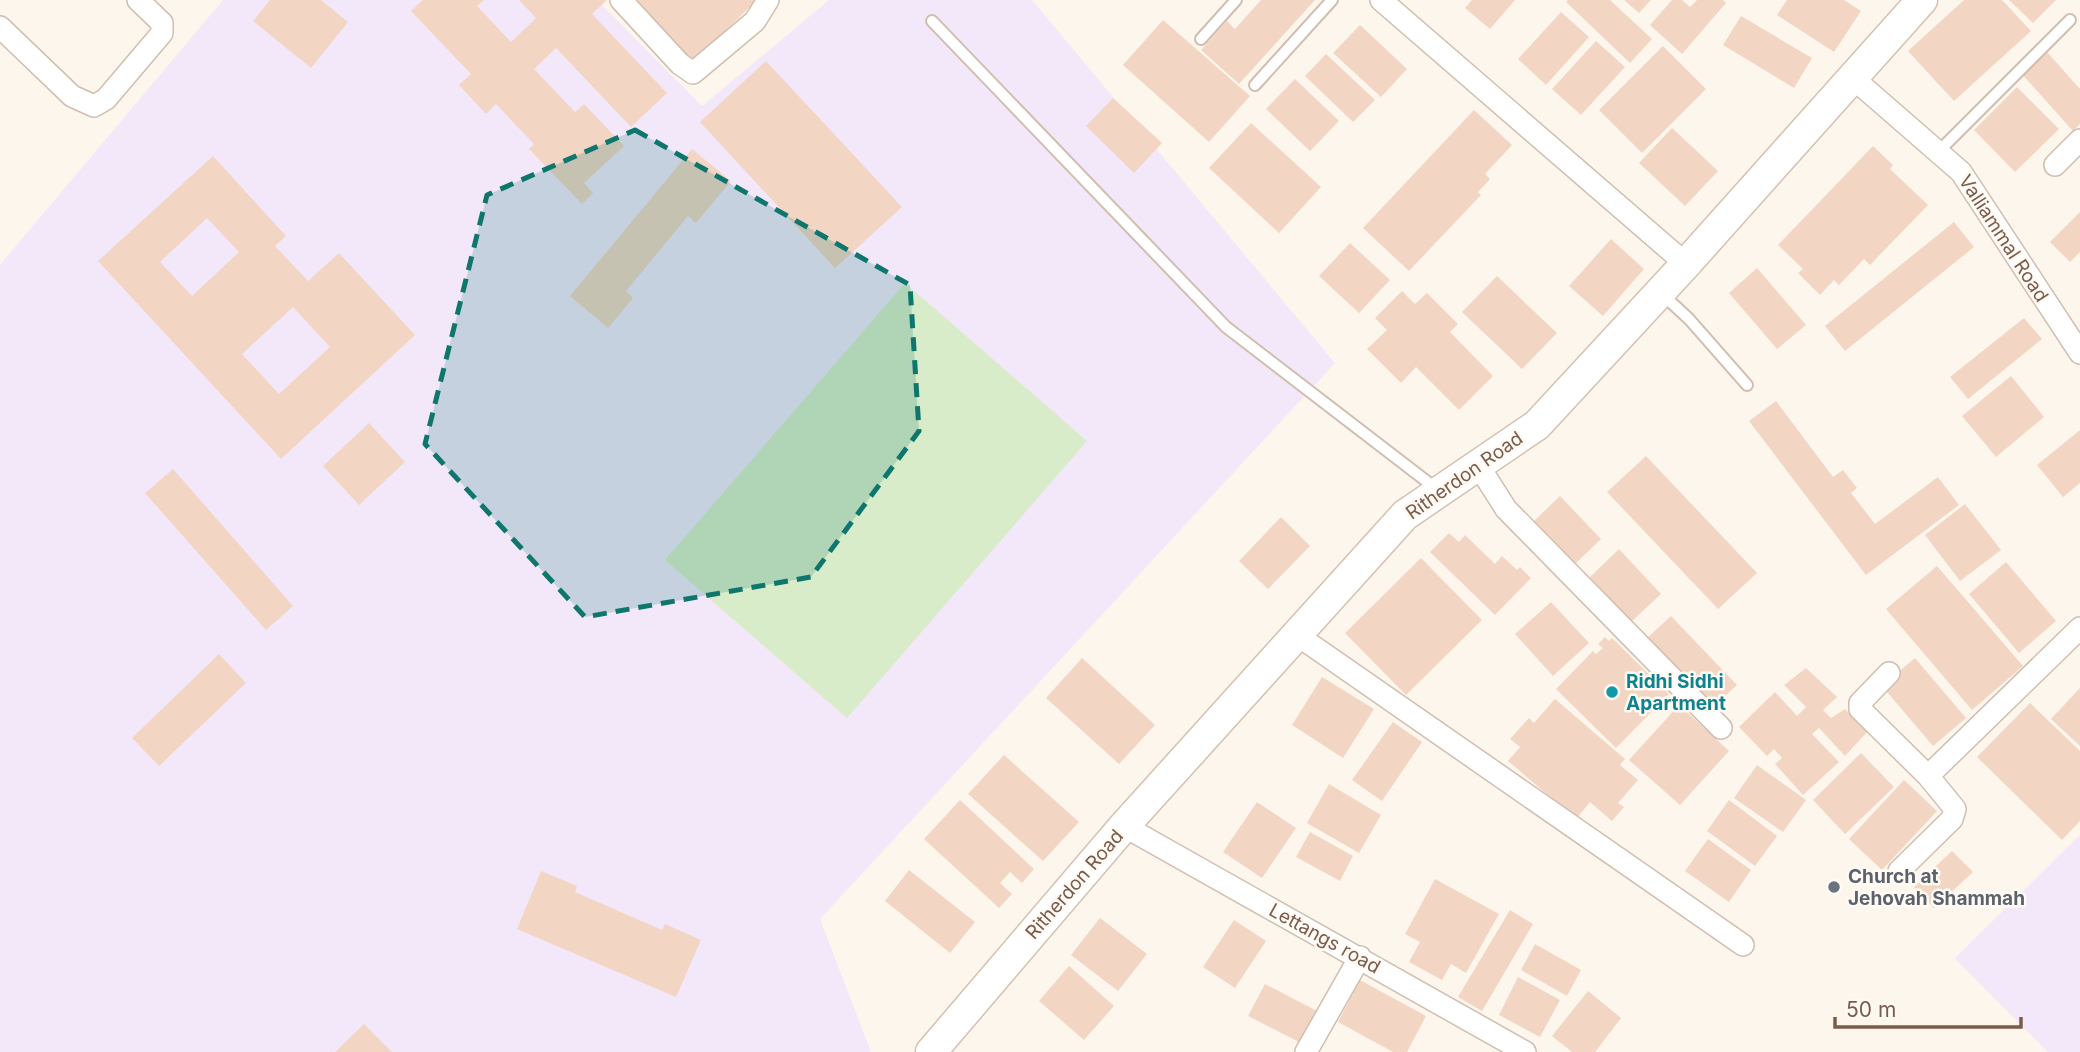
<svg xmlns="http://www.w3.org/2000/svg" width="2080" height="1052" viewBox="0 0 2080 1052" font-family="Inter,sans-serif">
<rect width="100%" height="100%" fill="#fdf6ec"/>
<path fill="#f3e8fa" d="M223 0H597L702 106 829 0H1032L1335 363 820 919 871 1052H0V265Z
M1826 829 1955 958 2080 835V1052H2048Z"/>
<path fill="#d8ecc9" d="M905 283 1087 441 847 718 665 560Z"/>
<path fill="#f3d5c3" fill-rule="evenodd" d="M270 0H321L348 22 311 68 253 21Z
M423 0H484L477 6 511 42 536 18 519 0H607L592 14 667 93 631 127 556 48 534 69 575 112 584 104 624 146 584 183 593 193 582 204 529 149 534 144 496 104 486 114 459 85 471 74 411 11Z
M627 0H757L690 65Z
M1261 0H1315L1239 84 1201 50 1227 21 1235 29Z
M1472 0H1515L1490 29 1465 8Z
M1568 0H1610L1652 39 1630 63 1566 2Z
M1624 0H1651L1639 13Z
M1672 0H1682L1690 7 1697 0H1723L1726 3 1682 54 1650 25Z
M1787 0H1844L1861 11 1834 52 1777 15Z
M1964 0H2002L2031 31 1954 101 1908 51Z
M2009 0H2056L2033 23Z
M1561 12 1589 37 1546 85 1518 59Z
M1741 16 1812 58 1794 88 1723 45Z
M1163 20 1250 96 1209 142 1123 65Z
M1360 25 1407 69 1381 97 1333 53Z
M1596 41 1625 67 1581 115 1552 89Z
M1663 46 1706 89 1642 153 1599 110Z
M2047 52 2080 89V124L2073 131 2022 74Z
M1326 54 1375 100 1353 122 1305 76Z
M766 61 902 207 835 268 700 122Z
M1295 79 1339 121 1310 151 1266 109Z
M2017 87 2059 129 2015 172 1974 130Z
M1113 98 1162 143 1134 173 1086 126Z
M1474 110 1512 145 1485 174 1490 179 1478 192 1481 195 1409 271 1363 228Z
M1251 123 1321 187 1279 233 1209 168Z
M1672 128 1718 171 1685 206 1639 163Z
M1873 146 1893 165 1890 169 1928 205 1870 265 1864 259 1839 285 1834 280 1820 295 1798 273 1803 269 1778 245Z
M692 149 731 181 696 223 688 216 626 291 633 298 608 328 570 296Z
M213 156 286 236 275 246 308 281 339 253 415 335 281 459 98 261ZM207 218 239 252 192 296 160 262ZM293 307 330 347 279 394 242 354Z
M2080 212V252L2070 262 2050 242Z
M1954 222 1974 247 1845 351 1825 326Z
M1611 239 1644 269 1603 316 1569 286Z
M1350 243 1390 280 1359 313 1319 276Z
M1757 268 1806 325 1777 349 1729 293Z
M1497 276 1557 333 1522 369 1462 312Z
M1402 291 1415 304 1427 293 1458 324 1450 332 1493 376 1459 410 1416 367 1401 383 1367 349 1387 330 1375 318Z
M2024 318 2042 339 1968 399 1950 377Z
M2011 376 2044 417 1996 457 1962 416Z
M1776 401 1833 477 1843 470 1857 488 1851 493 1875 524 1938 477 1959 505 1866 575 1749 421Z
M369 423 405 462 359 505 323 466Z
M2080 430V483L2063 497 2037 465Z
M1646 456 1757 573 1718 609 1607 492Z
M173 469 293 606 266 630 145 493Z
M1560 496 1601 539 1573 566 1532 523Z
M1965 504 2001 550 1960 581 1925 535Z
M1281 517 1310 546 1268 589 1239 561Z
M1449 533 1459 542 1465 535 1495 564 1502 556 1517 570 1520 567 1531 578 1495 615 1430 552Z
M1619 549 1661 594 1631 622 1590 577Z
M1421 558 1482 620 1406 695 1345 633Z
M2006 562 2056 621 2019 653 1969 594Z
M1937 566 2023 666 1972 710 1886 609Z
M1551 602 1589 643 1553 676 1515 634Z
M1671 616 1737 685 1711 709 1645 640Z
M1605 637 1609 641 1612 638 1669 694 1616 748 1556 689 1593 651 1596 654 1603 648 1598 644Z
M219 654 246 683 159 766 132 738Z
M1082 658 1155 725 1119 764 1046 698Z
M1915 658 1966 718 1933 746 1882 686Z
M1806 668 1837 697 1823 710 1831 718 1845 709 1867 732 1845 756 1819 728 1812 734 1839 762 1803 795 1775 764 1782 758 1774 749 1767 756 1739 727 1775 692 1797 716 1806 707 1784 685Z
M1322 677 1374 709 1343 758 1292 725Z
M2080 688V746L2051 719Z
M1555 699 1625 759 1620 765 1638 780 1618 803 1624 807 1612 821 1590 802 1576 819 1508 761 1520 747 1510 739 1529 718 1534 723Z
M2030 703 2080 751V821L2062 840 1977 757Z
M1679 705 1729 751 1680 805 1629 760Z
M1393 722 1422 742 1382 801 1352 780Z
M1861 753 1894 787 1845 834 1813 800Z
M1004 755 1079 822 1043 861 968 794Z
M1757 765 1806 800 1783 832 1734 798Z
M1904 780 1937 811 1882 870 1849 839Z
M1329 784 1381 815 1359 853 1307 823Z
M960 800 1034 869 1022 883 1010 872 1000 883 1012 894 999 908 924 839Z
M1729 800 1777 836 1755 866 1707 831Z
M1257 802 1296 828 1262 878 1223 852Z
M1310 832 1353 856 1340 881 1296 857Z
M1708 839 1751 870 1729 902 1685 871Z
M1952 851 1973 872 1934 908 1914 887Z
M909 870 975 922 950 953 885 901Z
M541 871 577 886 575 892 662 930 665 924 701 940 676 997 517 929Z
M1435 879 1499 914 1466 973 1451 964 1442 980 1409 962 1420 942 1405 934Z
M1510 910 1533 924 1482 1011 1458 997Z
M1100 918 1147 954 1118 991 1071 955Z
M1234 920 1266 941 1235 988 1203 967Z
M1535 944 1581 970 1567 996 1521 970Z
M1069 966 1114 1006 1084 1040 1039 1001Z
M1518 977 1560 1000 1540 1037 1499 1015Z
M1360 980 1426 1016 1407 1052H1393L1338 1022Z
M1265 984 1319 1012 1303 1044 1248 1016Z
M1588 991 1621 1018 1595 1052H1572L1552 1036Z
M364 1024 392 1052H335Z"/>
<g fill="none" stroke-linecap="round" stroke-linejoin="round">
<defs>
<path id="lane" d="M932 21 1226 327 1438 490
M1201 39 1236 0
M1255 85 1332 0
M1938 152 2070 20
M1662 294 1689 319 1747 385"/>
<path id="street" d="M621 0 680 64 693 73 755 21 768 0
M1381 0 1686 264
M0 27 72 96 94 106 106 99 162 33V23L138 0
M1854 79 1961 172 2080 353
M2055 165 2080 140
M1478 465 1506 509 1721 728
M1297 635 1743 945
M1889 673 1860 703V709L1928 776 1955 809 1952 819 1899 871
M1928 776 2080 628
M1124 826 1525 1052
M1306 1052 1360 957"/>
<path id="secondary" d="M931 1052 1124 826 1405 515 1537 425 1686 264 1922 0"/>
</defs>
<use href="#lane" stroke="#d1beb0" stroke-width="14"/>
<use href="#street" stroke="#d1beb0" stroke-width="24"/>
<use href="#secondary" stroke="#d6c0b0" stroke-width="33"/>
<use href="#lane" stroke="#fff" stroke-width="10"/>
<use href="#street" stroke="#fff" stroke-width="21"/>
<use href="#secondary" stroke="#fff" stroke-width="30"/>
</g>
<path fill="#0f766e" fill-opacity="0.2" stroke="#0f766e" stroke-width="5" stroke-dasharray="14 9" stroke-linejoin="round" d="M635 130 910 285 919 431 811 577 585 617 425 444 487 195Z"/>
<circle fill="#0f9aa8" stroke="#fffaf3" stroke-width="2.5" cx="1612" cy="692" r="7"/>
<circle fill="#6b7280" stroke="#fffaf3" stroke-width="2.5" cx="1834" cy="887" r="7"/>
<g text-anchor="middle" stroke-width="5" stroke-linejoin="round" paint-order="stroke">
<g font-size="19" fill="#7a5c4d" stroke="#fffaf3">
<text transform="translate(2004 238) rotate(57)" y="7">Valliammal Road</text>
<text transform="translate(1464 475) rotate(-35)" y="7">Ritherdon Road</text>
<text transform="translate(1074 884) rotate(-49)" y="7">Ritherdon Road</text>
<text transform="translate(1325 938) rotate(29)" y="7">Lettangs road</text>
</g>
<g font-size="19" font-weight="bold" fill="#0d838f" stroke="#fffaf3" text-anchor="start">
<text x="1626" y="688">Ridhi Sidhi<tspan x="1626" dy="22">Apartment</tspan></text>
</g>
<g font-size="19" font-weight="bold" fill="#5b616d" stroke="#fffaf3" text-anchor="start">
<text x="1848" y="883">Church at<tspan x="1848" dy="22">Jehovah Shammah</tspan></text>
</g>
</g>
<path d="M1835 1017v10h186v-10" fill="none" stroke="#7a5c4d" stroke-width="3.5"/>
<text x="1846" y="1017" font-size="21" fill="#7a5c4d" stroke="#fffaf3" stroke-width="5" paint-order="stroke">50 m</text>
</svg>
